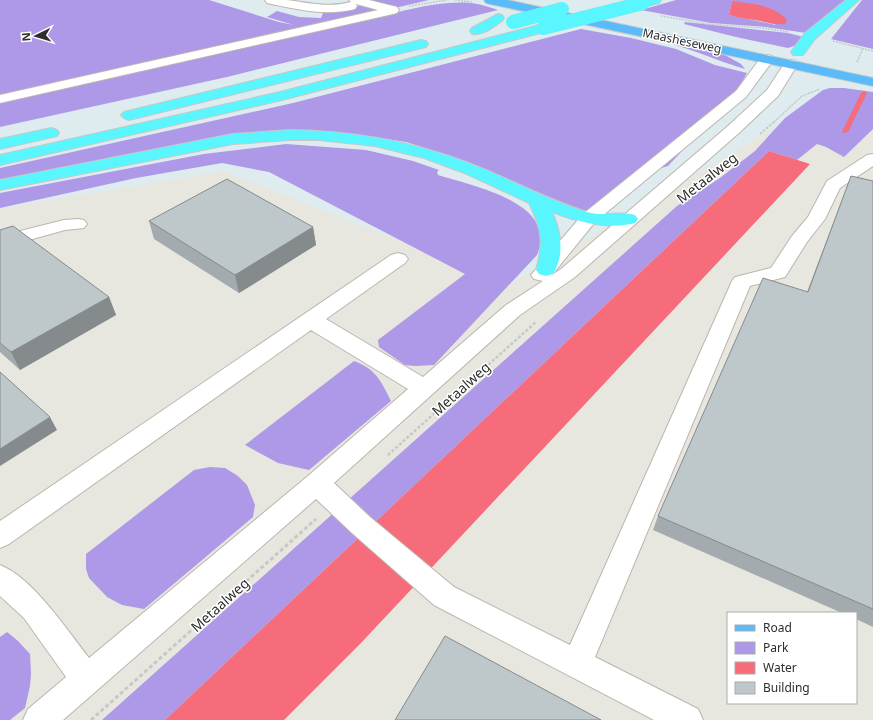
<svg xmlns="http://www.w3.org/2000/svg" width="873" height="720" viewBox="0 0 873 720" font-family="'Noto Sans',sans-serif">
<rect width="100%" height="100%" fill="#deecef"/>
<path fill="#e7e6df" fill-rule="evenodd" d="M840 89 873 97V720H0V209L223 171 510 284ZM728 613H856V703H728Z"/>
<path fill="#ae98e8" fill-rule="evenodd" d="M0 0H209L279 22 294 25 267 17 277 11 299 17 321 18 323 13C331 13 338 12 346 11 360 7 365 0 378 10L369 19C401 12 437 0 471 3 480 4 489 7 498 10L227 77 0 127Z
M369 0H429L399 7H390L367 1Z
M676 0H847L819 21 806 33 766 27 711 23 641 10ZM732 1 776 25 729 15Z
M862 0H873V49L831 39Z
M685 22 788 33 804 37 797 45 788 48 736 37 684 24Z
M595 26 725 55 741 64 745 69C721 62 699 52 675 45 649 37 621 33 594 27Z
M581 29 631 38 676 49 715 65 747 73 736 93 668 166 652 171 589 212 569 209 453 157 406 142 353 134 322 131H279L0 182V168L293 103Z
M830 88H844L873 92V129L844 157 826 147 817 144 797 160 769 151 165 720H102L677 206 720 178 755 151 785 118 823 90Z
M286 144 366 150 413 161 439 170 437 172 438 175C473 186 560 203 537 255L434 365 415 366 405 365 379 347 378 340 465 274 269 172 222 163 136 178 0 208V193L204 154Z
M354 361C376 369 381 381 391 401L309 470 278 463 245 445Z
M210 467 225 468 238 476 247 485 255 505 253 517 144 609 122 605 107 597 89 578 86 569V554L194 470Z
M7 632 18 641 30 654 31 674 30 686 25 708 10 720H0V637Z"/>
<path fill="#f66c7b" d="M732 1C754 4 769 4 787 19L785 24C775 25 769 23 760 21 750 19 739 18 729 15Z
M769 151 810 164 361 643 284 720H165Z"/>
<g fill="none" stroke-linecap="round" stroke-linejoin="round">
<path fill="#f66c7b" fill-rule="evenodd" d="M864 91 867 93 848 132 843 133 842 132 861 93Z"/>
<defs>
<path id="minor" d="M265 0C272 0 280 0 287 0 311 3 327 8 351 2L349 0H369L397 7 399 10 397 13 393 14 0 103V95L378 10 356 4 357 6 355 9C326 16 300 10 271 4L267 3Z
M767 55 772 56 774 59 746 97 595 222 552 275 561 269 728 126 767 90 786 61 791 60 796 61 798 64 778 96 740 132 575 277 520 315 334 483 370 517 454 587 570 645 732 281 735 277 771 268 792 236 808 217 827 181 867 155 873 154V166L840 188 825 219 807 242 785 277 750 286 595 657 698 709 703 720H654L434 605 352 533 316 499 63 720H23L28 709 66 677 24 618 0 596V565C33 578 67 630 89 658L308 476 408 389 311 330 9 544 0 548V521L391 255 398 253 405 255 408 259 405 263 326 319 423 377 506 305 543 281 534 279 531 275 583 214 736 91 762 56Z
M78 219 84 220 87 224 84 228 65 230 0 248V236L64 220Z"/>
<path id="major" d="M484 0H507L873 78V86L490 4 486 3Z"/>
<path id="highway" d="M639 0H661L659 3 643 7 639 6 637 3Z
M846 0H859L815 39 803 55H793L791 52 805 33Z
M498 14 502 15 504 18 502 21C494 26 483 36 472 34L470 31 472 28Z
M543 24 548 25 549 28 548 31 282 100 0 165V155L280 92Z
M421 40 426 41 428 44 426 47 129 120 124 118 121 115 124 112Z
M51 128 57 130 59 133 57 136 0 149V139Z
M290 130C350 131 407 140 463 161 505 176 544 199 587 212 603 217 620 211 635 215L638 219 635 223C607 230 578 222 552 212 561 231 565 255 553 274L546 276 539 274 536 270C544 241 542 229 529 203L467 174 424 158 375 146 319 140H290L233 144 0 190V180L233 134Z"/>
</defs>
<use href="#minor" stroke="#bdb5ae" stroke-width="2"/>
<use href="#major" stroke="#c8c8c8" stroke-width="2"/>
<use href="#highway" stroke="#c8c8c8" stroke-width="2"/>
<path stroke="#c8c8c8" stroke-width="1.5" stroke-dasharray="2 1" stroke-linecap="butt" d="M455 0 473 2
M409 6 447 0
M661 16 709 24 763 28 789 32
M833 41 873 51
M857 62 863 48
M774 122 802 96 820 89"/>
<path stroke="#c8c8c8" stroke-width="2" stroke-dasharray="2.5 1.5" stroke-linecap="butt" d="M760 134 775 121"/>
<path stroke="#c8c8c8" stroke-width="2.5" stroke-dasharray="3 2" stroke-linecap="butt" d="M388 455 536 322"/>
<path stroke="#c8c8c8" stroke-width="3" stroke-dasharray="4 2.5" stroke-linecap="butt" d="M91 720 316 519"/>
<use href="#minor" fill="#fff" fill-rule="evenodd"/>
<use href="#major" fill="#59bbf9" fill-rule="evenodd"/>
<use href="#highway" fill="#59f6ff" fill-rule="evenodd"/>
<defs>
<path id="highway-bridge" d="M513 22 562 9
M543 28 643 3"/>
</defs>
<use href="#highway-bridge" stroke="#c8c8c8" stroke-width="14" stroke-linecap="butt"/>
<use href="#highway-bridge" stroke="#59f6ff" stroke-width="14"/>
</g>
<path fill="#a3abae" d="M851 176 873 181V627L856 619V613H842L653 530 658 516 807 292Z
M149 221 313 227 316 245 239 293 154 239Z
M0 230 109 297 116 315 20 370 0 352Z"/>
<path fill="#858b8d" d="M313 227 316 245 239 293 235 275Z
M109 297 116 315 20 370 11 352Z
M50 417 57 430 0 466V449Z"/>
<path fill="#bec7ca" stroke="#858b8d" d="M851 176 873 181V609L658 516 763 278 808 292Z
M227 179 313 227 235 275 149 221Z
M13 226 109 297 11 352 0 343V230Z
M0 372 50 417 0 449Z
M445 636 601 720H395Z"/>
<g text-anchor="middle" stroke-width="3" stroke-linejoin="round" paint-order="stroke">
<g font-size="12" fill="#2d2d2d" stroke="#fff">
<text transform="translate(682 41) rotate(12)" y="4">Maasheseweg</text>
</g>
<g font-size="14" fill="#2d2d2d" stroke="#fff">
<text transform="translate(707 178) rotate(-38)" y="5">Metaalweg</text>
<text transform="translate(461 389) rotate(-42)" y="5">Metaalweg</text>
<text transform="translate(220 605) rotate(-42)" y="5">Metaalweg</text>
</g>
</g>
<rect x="727" y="612" width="130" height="92" fill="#ffffff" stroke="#ababab"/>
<rect x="735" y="625" width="20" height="6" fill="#59bbf9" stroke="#ababab"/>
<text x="763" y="632" font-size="12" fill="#2d2d2d">Road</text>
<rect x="735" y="642" width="20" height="12" fill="#ae98e8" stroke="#ababab"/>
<text x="763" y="652" font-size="12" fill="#2d2d2d">Park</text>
<rect x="735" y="662" width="20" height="12" fill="#f66c7b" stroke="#ababab"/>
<text x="763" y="672" font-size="12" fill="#2d2d2d">Water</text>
<rect x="735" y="682" width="20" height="12" fill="#bec7ca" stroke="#ababab"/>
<text x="763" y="692" font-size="12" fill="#2d2d2d">Building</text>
<g transform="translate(36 36) rotate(265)" stroke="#ffffff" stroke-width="3" paint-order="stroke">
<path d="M0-3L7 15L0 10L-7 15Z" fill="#2d2d2d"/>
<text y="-6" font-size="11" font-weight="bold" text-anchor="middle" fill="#2d2d2d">N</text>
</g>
</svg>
